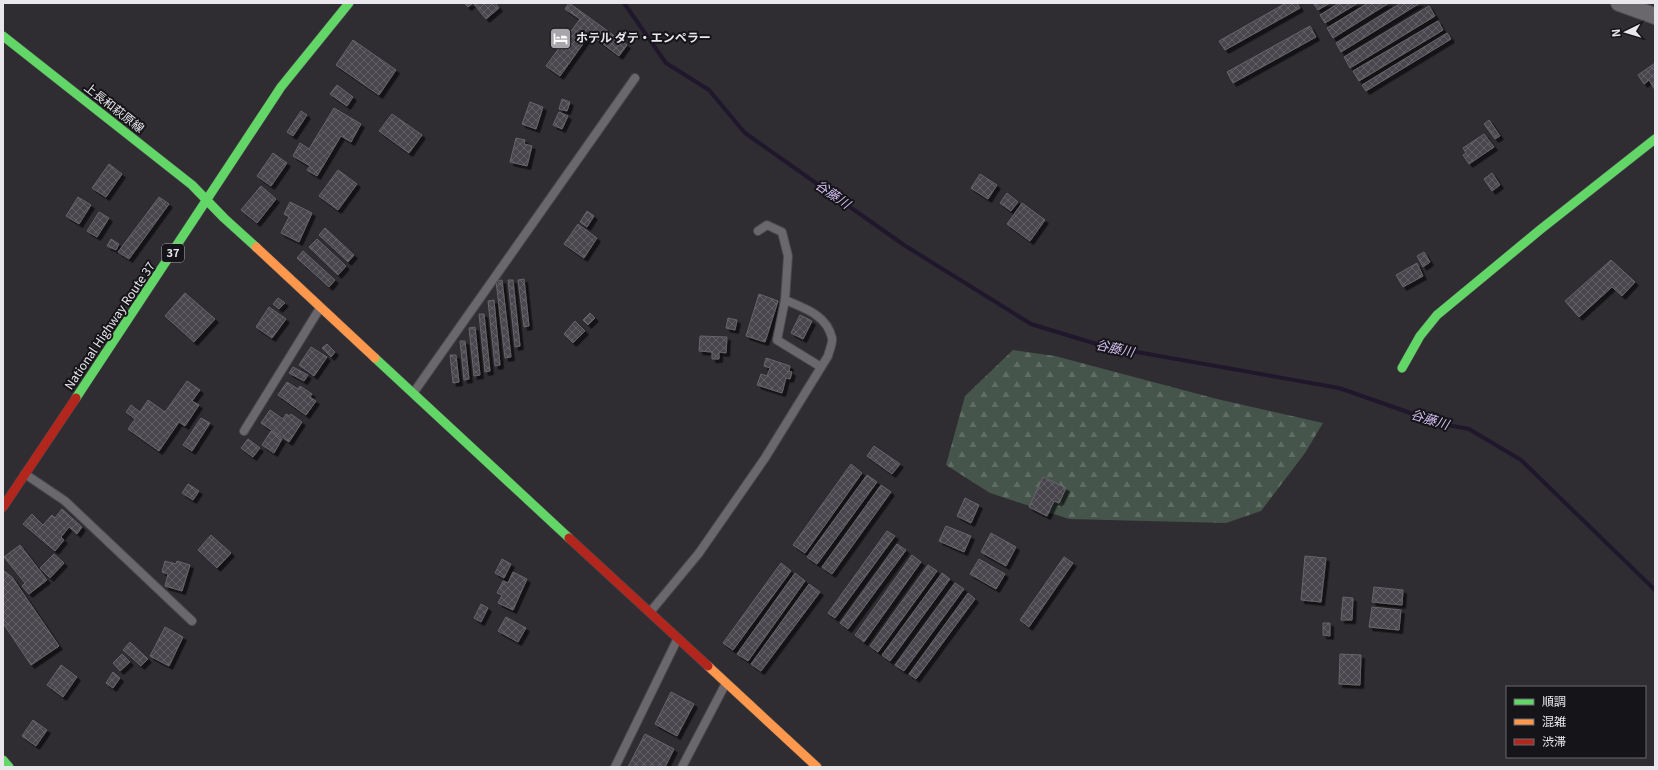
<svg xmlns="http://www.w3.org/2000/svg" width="1658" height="770" viewBox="0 0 1658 770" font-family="Georgia,'Noto Sans JP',serif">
<defs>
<pattern id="forest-firs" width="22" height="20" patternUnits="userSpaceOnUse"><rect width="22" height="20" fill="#45554b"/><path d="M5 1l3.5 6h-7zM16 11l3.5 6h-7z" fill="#606d65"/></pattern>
<pattern id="building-cross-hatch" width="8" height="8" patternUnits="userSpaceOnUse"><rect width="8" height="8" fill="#49464e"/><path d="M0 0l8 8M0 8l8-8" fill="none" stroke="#636168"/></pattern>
<filter id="shadow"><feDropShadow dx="3.5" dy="3.5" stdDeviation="0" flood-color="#0009"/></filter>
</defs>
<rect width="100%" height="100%" fill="#2f2d31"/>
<path fill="url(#forest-firs)" d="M1013 350 1055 356 1217 399 1323 423 1305 453 1261 511 1226 523 1069 519 990 493 946 465 965 396Z"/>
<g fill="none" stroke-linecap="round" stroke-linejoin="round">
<path stroke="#20172c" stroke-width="4" d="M624 3 666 63 709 90 745 133 904 245 1031 324 1103 346 1339 388 1442 424 1469 429 1521 460 1655 590"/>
</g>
<path fill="url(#building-cross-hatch)" stroke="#676569" filter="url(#shadow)" d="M464 3H495L499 8 486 19 473 3 468 7Z
M569 3 627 45 619 56 590 34 560 76 546 66 580 19 565 9Z
M1286 3H1297L1300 8 1225 50 1219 41Z
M1313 3H1330L1318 10Z
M1339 3H1358L1325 23 1320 15Z
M1368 3H1389L1333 38 1327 28Z
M1401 3H1420L1341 52 1336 43Z
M1429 6 1435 16 1350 68 1344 57Z
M1438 21 1443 30 1359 81 1353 71Z
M1310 26 1316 37 1233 83 1227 72Z
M1447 33 1451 39 1366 91 1362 85Z
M353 40 396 70 379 95 336 65Z
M1655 63V90L1649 80 1644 84 1638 75Z
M337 85 353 97 347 106 330 94Z
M562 99 570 102 567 111 559 109Z
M530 102 543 107 536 129 522 124Z
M334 108 361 124 351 142 341 136 317 176 307 170 310 166 293 156 300 143 309 149Z
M301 111 307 115 293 136 287 132Z
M559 112 568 116 562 129 553 125Z
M392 114 422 135 409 153 379 131Z
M1489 120 1500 136 1495 139 1484 124Z
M1484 134 1494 147 1469 164 1463 155 1466 153 1463 148Z
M516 138 525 140 524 144 532 146 527 166 510 162Z
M273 153 287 163 271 186 257 176Z
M109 164 122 174 106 197 92 188Z
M338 170 357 184 338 210 319 196Z
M1492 173 1500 185 1492 191 1484 179Z
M980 174 997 185 988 199 971 188Z
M261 186 276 199 257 223 241 210Z
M1007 193 1018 202 1011 211 1000 203Z
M78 197 91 205 79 224 66 216Z
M159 197 169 204 129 259 118 252Z
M290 202 312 213 299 242 281 233 289 217 284 214Z
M1022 203 1045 220 1030 241 1007 224Z
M587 211 594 216 587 227 580 222Z
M99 212 109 218 97 237 87 231Z
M578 224 597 238 584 258 564 244Z
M325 228 354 255 348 262 319 235Z
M111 239 119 244 116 250 107 246Z
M317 239 346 266 338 275 309 247Z
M303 251 335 280 329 287 297 258Z
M1424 252 1430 262 1423 267 1417 256Z
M1611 260 1635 282 1622 296 1612 287 1579 317 1565 301Z
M1417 263 1423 276 1403 287 1396 275Z
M524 279 529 326 524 327 518 280Z
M502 280 511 357 505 358 496 281Z
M508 280H513L520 346 515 347Z
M185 293 215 319 194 342 165 316Z
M759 294 778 301 765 342 746 336Z
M278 298 285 303 279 309 273 304Z
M494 300 500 365 495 366 488 301Z
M269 307 286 319 272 338 256 327Z
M590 313 595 318 588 325 583 320Z
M479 314H484L490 371 485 372Z
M800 315 812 321 803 339 791 333Z
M728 318 737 320 735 330 726 328Z
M575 321 585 331 573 343 564 334Z
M475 327 480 375 474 376 469 328Z
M700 336 727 337 726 353 719 352V359H712V352L699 351Z
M460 341H465L469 379 464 380Z
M327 344 335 352 331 357 322 348Z
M311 347 327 357 314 376 299 365Z
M450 355H456L459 382 453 383Z
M766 358 790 366 789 371 792 372 790 379 786 378 782 393 757 385 761 374 767 376 770 368 764 366Z
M293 367 308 375 304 381 289 373Z
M187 381 200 390 192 401 199 405 185 426 179 422 159 451 128 429 135 419 126 412 131 405 140 412 148 400 165 412Z
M287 382 298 389 300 386 312 394 310 397 316 401 306 415 278 395Z
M270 410 283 419 286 414 290 416 291 414 302 422 289 442 261 423Z
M201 418 210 423 192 451 183 445Z
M271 431 282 439 274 453 262 445Z
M248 439 260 448 253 457 241 448Z
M874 446 900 464 892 474 867 456Z
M851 464 862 473 805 553 793 545Z
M867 475 877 482 817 564 807 557Z
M1043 477 1066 488 1059 503 1054 501 1047 516 1029 507Z
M188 484 199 491 193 500 182 493Z
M881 485 891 492 832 574 822 567Z
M965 498 979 505 971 523 957 516Z
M62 509 82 527 77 534 69 527 61 537 64 540 55 551 23 524 32 514 43 525 52 515 55 518Z
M946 526 971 536 964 552 939 541Z
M887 531 895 536 835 618 828 613Z
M991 533 1016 547 1006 566 981 552Z
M211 535 231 553 217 568 198 550Z
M897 544 906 550 848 629 840 623Z
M20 545 47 580 29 594 22 586 25 583 4 557Z
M54 554 64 563 50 578 40 568Z
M912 555 921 562 864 642 855 635Z
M1305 556 1326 558 1321 602 1301 600Z
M1064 557 1073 563 1029 627 1020 620Z
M502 559 511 564 504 578 495 573Z
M979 559 1005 574 996 589 970 574Z
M165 561 176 564 177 561 190 565 182 591 165 586 168 574 162 572Z
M781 563 791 571 733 650 723 643Z
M928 565 937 571 878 652 870 646Z
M3 570 12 577 59 646 31 665 3 623Z
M513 572 527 579 513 610 498 603 502 595 497 593 503 581 508 583Z
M795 573 805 581 748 661 737 654Z
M942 573 950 579 890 661 882 655Z
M955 583 964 589 904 671 895 665Z
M809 584 820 592 761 671 751 664Z
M1374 587 1403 590 1402 605 1372 602Z
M968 593 975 599 916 679 909 674Z
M1343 597 1353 598 1352 620H1341Z
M481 604 488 608 481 622 474 618Z
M1372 607 1401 610 1399 630 1369 627Z
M506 617 526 628 518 642 498 631Z
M1323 623H1330V636L1323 635Z
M165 627 183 637 169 666 150 656Z
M130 642 148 659 141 666 123 650Z
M122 654 130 662 120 671 113 663Z
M1340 654 1361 655 1360 685 1339 684Z
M61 665 77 677 63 697 47 685Z
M113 672 120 678 113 688 106 683Z
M671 692 694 704 677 736 655 724Z
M33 720 47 730 36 746 22 736Z
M645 734 674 749 665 767H628Z"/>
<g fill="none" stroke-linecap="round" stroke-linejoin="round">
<defs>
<path id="lane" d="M785 300 777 340 821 367
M414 392 635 78
M244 431 320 308
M25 474 65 501 192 621
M651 611 699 553 765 458 828 356C829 351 833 343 832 338 827 315 804 308 785 300L788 256 782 232 767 225 758 231
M615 767 677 640
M682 767 726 683"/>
<path id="street" d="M1619 3 1655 16"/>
<path id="fast" d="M3 36 192 185 224 218 256 247
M375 358 569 538
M1402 368 1420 336 1437 315 1541 229 1655 139
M76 398 281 87 349 3
M3 760 9 767"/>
<path id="slow" d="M256 247 375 358
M708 666 817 767"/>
<path id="jam" d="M3 507 76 398
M569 538 708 666"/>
</defs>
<use href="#lane" stroke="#49484b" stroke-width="10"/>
<use href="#street" stroke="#49484b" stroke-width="18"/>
<use href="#fast" stroke="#49484b" stroke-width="10"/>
<use href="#slow" stroke="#49484b" stroke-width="10"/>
<use href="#jam" stroke="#49484b" stroke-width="10"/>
<use href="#lane" stroke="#6a686c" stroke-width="8"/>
<use href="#street" stroke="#6a686c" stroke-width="16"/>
<use href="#fast" stroke="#63d668" stroke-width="9"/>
<use href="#slow" stroke="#ff974d" stroke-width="9"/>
<use href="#jam" stroke="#b3261e" stroke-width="9"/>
</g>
<defs>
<symbol id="hotel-square" viewBox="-11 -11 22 22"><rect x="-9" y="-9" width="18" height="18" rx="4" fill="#a8a6ab" stroke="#151418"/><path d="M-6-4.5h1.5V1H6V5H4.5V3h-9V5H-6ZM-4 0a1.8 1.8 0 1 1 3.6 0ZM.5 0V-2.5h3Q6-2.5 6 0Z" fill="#fff"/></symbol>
</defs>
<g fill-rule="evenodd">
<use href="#hotel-square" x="548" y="26" width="25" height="25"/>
</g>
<g text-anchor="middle" stroke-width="4" stroke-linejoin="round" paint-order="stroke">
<rect fill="#151418" stroke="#a9a8ac" stroke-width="1" x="162" y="244" width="22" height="18" rx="3"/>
<g font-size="11" font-weight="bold" fill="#e9e7ec">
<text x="173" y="257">37</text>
</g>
<g font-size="12" font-weight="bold" fill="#e9e7ec" stroke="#151418" text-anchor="start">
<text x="576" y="42">ホテル ダテ・エンペラー</text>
</g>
<g font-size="12" fill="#e9e7ec" stroke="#151418">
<text transform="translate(114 108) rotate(38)" y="4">上長和萩原線</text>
<text transform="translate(110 326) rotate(-56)" y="4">National Highway Route 37</text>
</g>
<g font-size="13" font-style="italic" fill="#d3bef1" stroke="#151418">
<text transform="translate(833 194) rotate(35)" y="5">谷藤川</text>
<text transform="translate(1115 348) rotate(12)" y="5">谷藤川</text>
<text transform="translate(1430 419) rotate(17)" y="5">谷藤川</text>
</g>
</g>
<rect width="1658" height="770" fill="none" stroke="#e9e7ec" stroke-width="8"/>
<rect x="1506" y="686" width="140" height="72" fill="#151418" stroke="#6a686d"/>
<rect x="1514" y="699" width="20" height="6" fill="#63d668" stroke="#6a686d"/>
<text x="1542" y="706" font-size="12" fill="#e9e7ec">順調</text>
<rect x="1514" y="719" width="20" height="6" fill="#ff974d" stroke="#6a686d"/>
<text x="1542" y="726" font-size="12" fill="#e9e7ec">混雑</text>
<rect x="1514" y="739" width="20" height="6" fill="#b3261e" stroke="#6a686d"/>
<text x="1542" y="746" font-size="12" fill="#e9e7ec">渋滞</text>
<g transform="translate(1626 32) rotate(265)" stroke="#151418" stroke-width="3" paint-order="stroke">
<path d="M0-3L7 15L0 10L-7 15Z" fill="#e9e7ec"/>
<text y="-6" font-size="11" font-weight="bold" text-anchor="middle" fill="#e9e7ec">N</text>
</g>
</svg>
